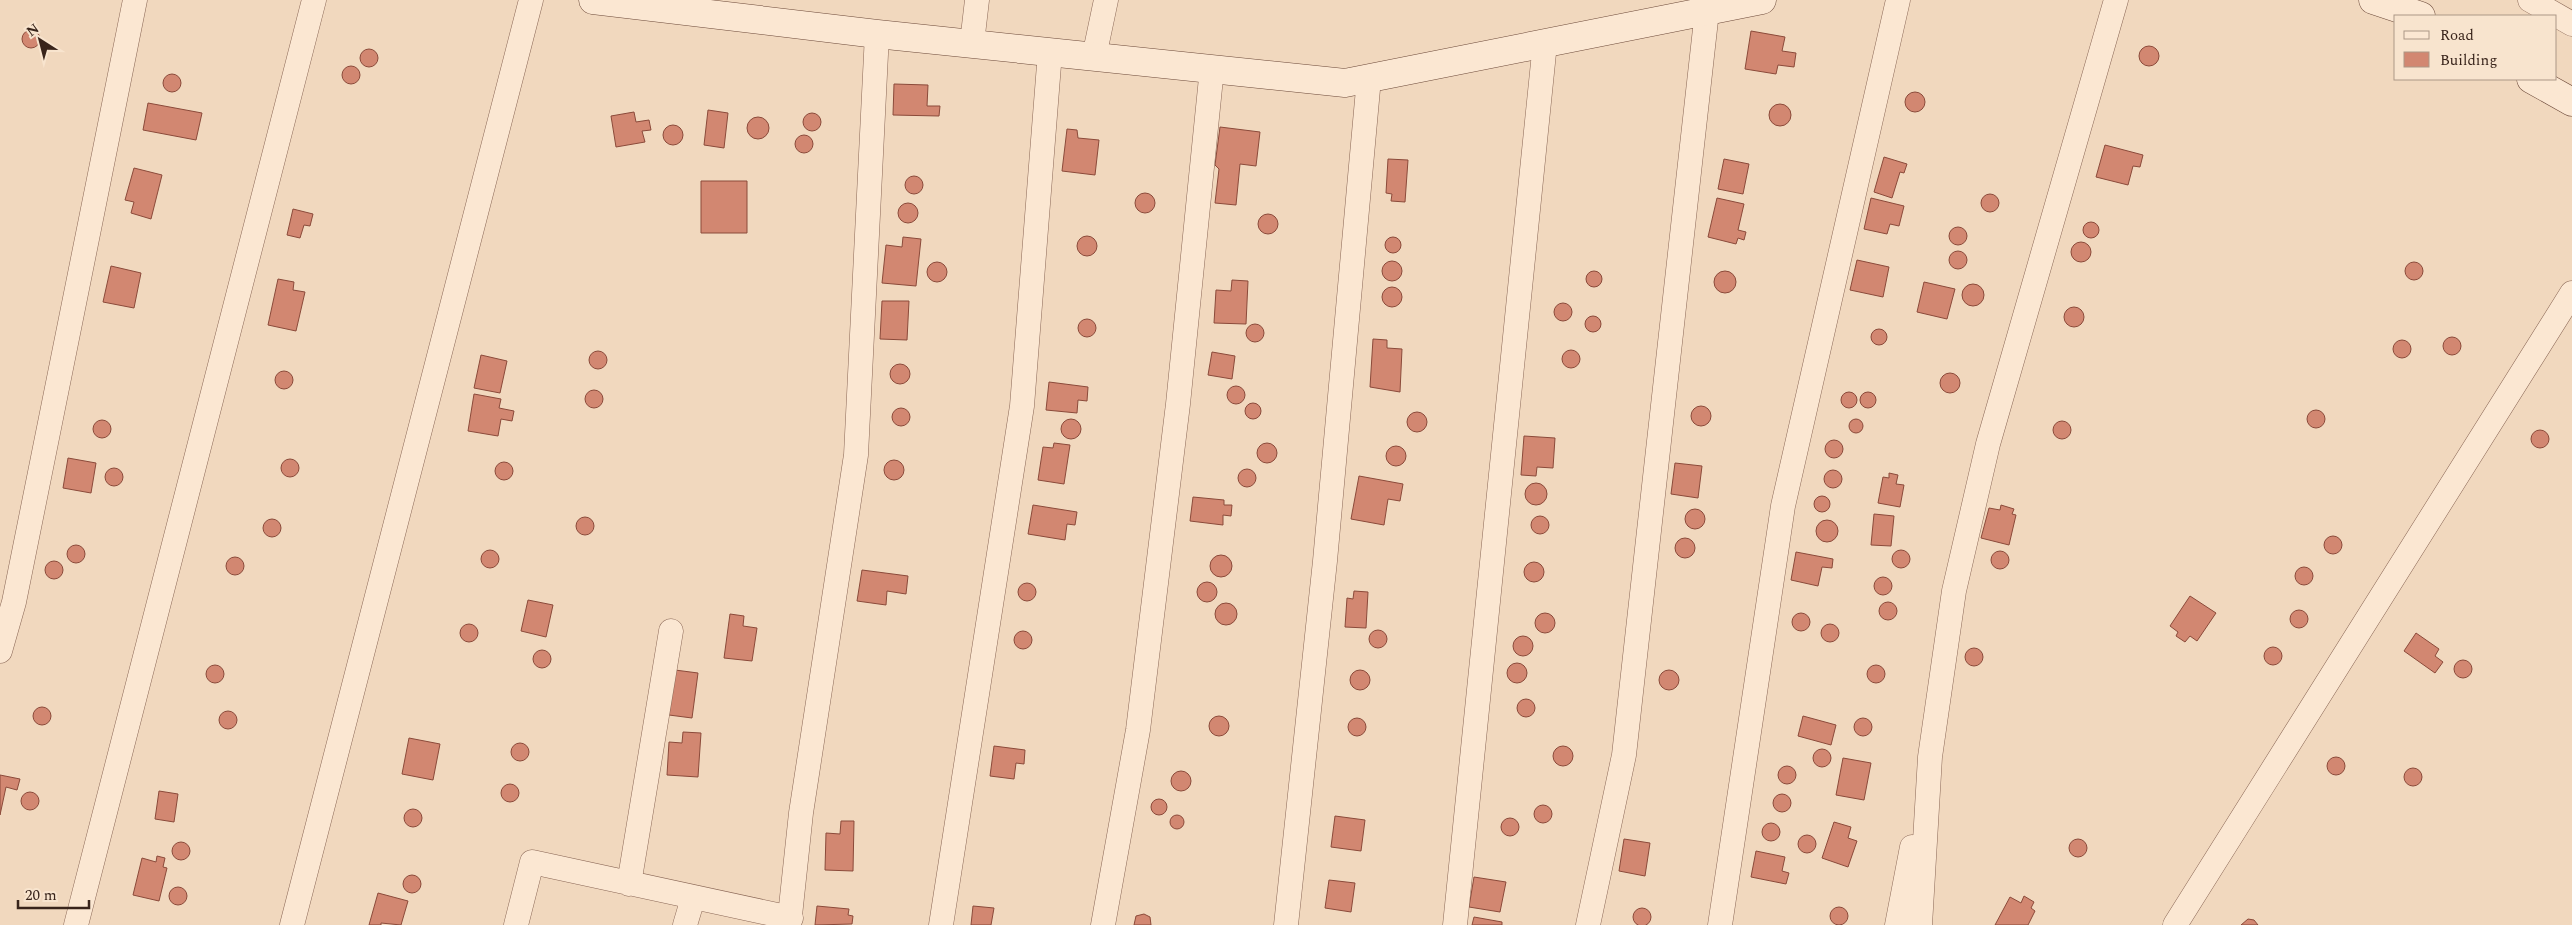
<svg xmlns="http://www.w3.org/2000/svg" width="2572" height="925" viewBox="0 0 2572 925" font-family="Spectral,serif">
<rect width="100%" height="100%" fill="#f1d8be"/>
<path fill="#d28771" stroke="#8b4a3a" d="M22 39a9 9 0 1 1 18 0a9 9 0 1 1-18 0Z
M1751 31 1785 37 1782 51 1796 53 1794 67 1778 65 1776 74 1745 69Z
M2139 56a10 10 0 1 1 20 0a10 10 0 1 1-20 0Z
M360 58a9 9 0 1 1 18 0a9 9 0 1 1-18 0Z
M342 75a9 9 0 1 1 18 0a9 9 0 1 1-18 0Z
M163 83a9 9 0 1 1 18 0a9 9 0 1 1-18 0Z
M894 84 928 85 927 106H940L939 116 893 115Z
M1905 102a10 10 0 1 1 20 0a10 10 0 1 1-20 0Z
M148 103 202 113 196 140 143 130Z
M1769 115a11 11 0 1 1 22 0a11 11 0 1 1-22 0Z
M708 110 728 113 724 148 704 145Z
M634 112 636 122 649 120 651 130 642 131 645 142 616 147 611 116Z
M803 122a9 9 0 1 1 18 0a9 9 0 1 1-18 0Z
M747 128a11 11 0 1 1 22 0a11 11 0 1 1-22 0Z
M663 135a10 10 0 1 1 20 0a10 10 0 1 1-20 0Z
M1220 127 1260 132 1256 166 1240 164 1236 205 1215 203 1219 169 1215 165Z
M1067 129 1077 130 1078 138 1099 140 1095 175 1062 171Z
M795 144a9 9 0 1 1 18 0a9 9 0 1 1-18 0Z
M2105 145 2143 155 2140 167 2133 166 2128 185 2096 177Z
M1884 157 1907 164 1904 173 1900 172 1892 198 1874 192Z
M1388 159 1408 160 1405 202 1391 201 1392 194 1386 193Z
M1724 159 1749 164 1743 194 1718 189Z
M134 168 162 175 151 219 131 213 134 202 125 200Z
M905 185a9 9 0 1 1 18 0a9 9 0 1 1-18 0Z
M701 181H747V233H701Z
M1135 203a10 10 0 1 1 20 0a10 10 0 1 1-20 0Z
M1981 203a9 9 0 1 1 18 0a9 9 0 1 1-18 0Z
M1717 198 1744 204 1738 230 1746 232 1744 240 1738 238 1736 244 1708 237Z
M1871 198 1904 206 1899 226 1890 224 1887 234 1864 229Z
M898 213a10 10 0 1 1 20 0a10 10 0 1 1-20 0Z
M293 209 313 214 310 226 304 225 300 238 287 235Z
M1258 224a10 10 0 1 1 20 0a10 10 0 1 1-20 0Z
M2083 230a8 8 0 1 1 16 0a8 8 0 1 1-16 0Z
M1949 236a9 9 0 1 1 18 0a9 9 0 1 1-18 0Z
M1077 246a10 10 0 1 1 20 0a10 10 0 1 1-20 0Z
M1385 245a8 8 0 1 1 16 0a8 8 0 1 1-16 0Z
M903 237 921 239 916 286 882 283 886 245 902 247Z
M2071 252a10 10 0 1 1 20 0a10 10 0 1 1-20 0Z
M1949 260a9 9 0 1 1 18 0a9 9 0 1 1-18 0Z
M1857 260 1889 267 1883 297 1850 290Z
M1382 271a10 10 0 1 1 20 0a10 10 0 1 1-20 0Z
M927 272a10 10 0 1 1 20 0a10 10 0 1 1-20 0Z
M2405 271a9 9 0 1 1 18 0a9 9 0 1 1-18 0Z
M111 266 141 273 134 308 103 302Z
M1714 282a11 11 0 1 1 22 0a11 11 0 1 1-22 0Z
M1586 279a8 8 0 1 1 16 0a8 8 0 1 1-16 0Z
M278 279 294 282 293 290 305 292 296 331 268 325Z
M1232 280 1248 281 1246 324 1214 323 1216 290 1231 291Z
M1924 282 1955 289 1947 319 1917 312Z
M1962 295a11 11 0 1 1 22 0a11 11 0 1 1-22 0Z
M1382 297a10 10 0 1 1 20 0a10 10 0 1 1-20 0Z
M882 301H909L907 340 880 339Z
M1554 312a9 9 0 1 1 18 0a9 9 0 1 1-18 0Z
M2064 317a10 10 0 1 1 20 0a10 10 0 1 1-20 0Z
M1585 324a8 8 0 1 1 16 0a8 8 0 1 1-16 0Z
M1078 328a9 9 0 1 1 18 0a9 9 0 1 1-18 0Z
M1246 333a9 9 0 1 1 18 0a9 9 0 1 1-18 0Z
M1871 337a8 8 0 1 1 16 0a8 8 0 1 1-16 0Z
M2443 346a9 9 0 1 1 18 0a9 9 0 1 1-18 0Z
M1373 339 1387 340V348L1402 349 1400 392 1370 387Z
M2393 349a9 9 0 1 1 18 0a9 9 0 1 1-18 0Z
M1562 359a9 9 0 1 1 18 0a9 9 0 1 1-18 0Z
M589 360a9 9 0 1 1 18 0a9 9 0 1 1-18 0Z
M1212 352 1235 356 1232 379 1208 375Z
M481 355 507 361 500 393 474 388Z
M890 374a10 10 0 1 1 20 0a10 10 0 1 1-20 0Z
M275 380a9 9 0 1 1 18 0a9 9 0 1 1-18 0Z
M1940 383a10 10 0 1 1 20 0a10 10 0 1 1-20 0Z
M1049 382 1088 387 1087 401 1078 400 1077 413 1046 410Z
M1227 395a9 9 0 1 1 18 0a9 9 0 1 1-18 0Z
M585 399a9 9 0 1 1 18 0a9 9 0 1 1-18 0Z
M1860 400a8 8 0 1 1 16 0a8 8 0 1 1-16 0Z
M1841 400a8 8 0 1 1 16 0a8 8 0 1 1-16 0Z
M474 394 501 399 499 408 514 411 512 421 501 419 498 436 468 431Z
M1245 411a8 8 0 1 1 16 0a8 8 0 1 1-16 0Z
M1691 416a10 10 0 1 1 20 0a10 10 0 1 1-20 0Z
M892 417a9 9 0 1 1 18 0a9 9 0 1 1-18 0Z
M2307 419a9 9 0 1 1 18 0a9 9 0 1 1-18 0Z
M1407 422a10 10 0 1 1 20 0a10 10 0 1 1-20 0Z
M1061 429a10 10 0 1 1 20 0a10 10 0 1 1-20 0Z
M1849 426a7 7 0 1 1 14 0a7 7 0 1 1-14 0Z
M93 429a9 9 0 1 1 18 0a9 9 0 1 1-18 0Z
M2053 430a9 9 0 1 1 18 0a9 9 0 1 1-18 0Z
M2531 439a9 9 0 1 1 18 0a9 9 0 1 1-18 0Z
M1524 436 1555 438 1553 468 1537 467 1536 476 1521 475Z
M1825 449a9 9 0 1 1 18 0a9 9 0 1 1-18 0Z
M1054 443 1070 445 1064 484 1038 480 1043 447 1053 448Z
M1257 453a10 10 0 1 1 20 0a10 10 0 1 1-20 0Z
M1386 456a10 10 0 1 1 20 0a10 10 0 1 1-20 0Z
M68 458 96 463 91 493 63 488Z
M281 468a9 9 0 1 1 18 0a9 9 0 1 1-18 0Z
M884 470a10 10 0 1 1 20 0a10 10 0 1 1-20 0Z
M495 471a9 9 0 1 1 18 0a9 9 0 1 1-18 0Z
M1675 463 1702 466 1698 498 1671 494Z
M105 477a9 9 0 1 1 18 0a9 9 0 1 1-18 0Z
M1238 478a9 9 0 1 1 18 0a9 9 0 1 1-18 0Z
M1824 479a9 9 0 1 1 18 0a9 9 0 1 1-18 0Z
M1889 473 1898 475 1896 484 1904 485 1900 507 1878 503 1883 477 1889 478Z
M1359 476 1403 484 1400 501 1388 499 1384 525 1351 519Z
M1525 494a11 11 0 1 1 22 0a11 11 0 1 1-22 0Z
M1814 504a8 8 0 1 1 16 0a8 8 0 1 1-16 0Z
M1193 497 1224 500V505H1232L1231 516 1223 515V525L1190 521Z
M1033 505 1077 512 1075 525 1067 524 1065 540 1028 534Z
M2001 505 2014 509 2012 514 2016 515 2009 545 1981 538 1989 508 2000 510Z
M1685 519a10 10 0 1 1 20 0a10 10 0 1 1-20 0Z
M1874 514 1894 516 1891 546 1871 545Z
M1531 525a9 9 0 1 1 18 0a9 9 0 1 1-18 0Z
M576 526a9 9 0 1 1 18 0a9 9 0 1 1-18 0Z
M263 528a9 9 0 1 1 18 0a9 9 0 1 1-18 0Z
M1816 531a11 11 0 1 1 22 0a11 11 0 1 1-22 0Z
M2324 545a9 9 0 1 1 18 0a9 9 0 1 1-18 0Z
M1675 548a10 10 0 1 1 20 0a10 10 0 1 1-20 0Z
M67 554a9 9 0 1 1 18 0a9 9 0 1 1-18 0Z
M1892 559a9 9 0 1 1 18 0a9 9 0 1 1-18 0Z
M481 559a9 9 0 1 1 18 0a9 9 0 1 1-18 0Z
M1991 560a9 9 0 1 1 18 0a9 9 0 1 1-18 0Z
M1796 552 1833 559 1832 568 1822 567 1818 586 1791 580Z
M1210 566a11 11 0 1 1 22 0a11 11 0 1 1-22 0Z
M226 566a9 9 0 1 1 18 0a9 9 0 1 1-18 0Z
M45 570a9 9 0 1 1 18 0a9 9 0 1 1-18 0Z
M1524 572a10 10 0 1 1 20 0a10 10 0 1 1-20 0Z
M2295 576a9 9 0 1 1 18 0a9 9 0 1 1-18 0Z
M862 570 908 576 906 594 887 591 886 605 857 601Z
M1874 586a9 9 0 1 1 18 0a9 9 0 1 1-18 0Z
M1197 592a10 10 0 1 1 20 0a10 10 0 1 1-20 0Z
M1018 592a9 9 0 1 1 18 0a9 9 0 1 1-18 0Z
M1354 591 1368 592 1366 628 1345 627 1347 598 1353 599Z
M2190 596 2216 613 2197 641 2190 636 2185 642 2176 636 2178 632 2170 626Z
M528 600 553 605 546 637 521 631Z
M1879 611a9 9 0 1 1 18 0a9 9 0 1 1-18 0Z
M1215 614a11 11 0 1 1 22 0a11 11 0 1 1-22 0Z
M2290 619a9 9 0 1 1 18 0a9 9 0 1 1-18 0Z
M1792 622a9 9 0 1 1 18 0a9 9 0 1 1-18 0Z
M1535 623a10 10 0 1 1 20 0a10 10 0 1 1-20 0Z
M730 614 744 616 743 626 757 628 752 661 724 658Z
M1821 633a9 9 0 1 1 18 0a9 9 0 1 1-18 0Z
M460 633a9 9 0 1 1 18 0a9 9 0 1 1-18 0Z
M1369 639a9 9 0 1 1 18 0a9 9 0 1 1-18 0Z
M1014 640a9 9 0 1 1 18 0a9 9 0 1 1-18 0Z
M2416 633 2439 649 2435 656 2443 662 2435 673 2404 651Z
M1513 646a10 10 0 1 1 20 0a10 10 0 1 1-20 0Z
M2264 656a9 9 0 1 1 18 0a9 9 0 1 1-18 0Z
M1965 657a9 9 0 1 1 18 0a9 9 0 1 1-18 0Z
M533 659a9 9 0 1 1 18 0a9 9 0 1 1-18 0Z
M2454 669a9 9 0 1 1 18 0a9 9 0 1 1-18 0Z
M1507 673a10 10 0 1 1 20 0a10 10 0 1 1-20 0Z
M1867 674a9 9 0 1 1 18 0a9 9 0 1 1-18 0Z
M206 674a9 9 0 1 1 18 0a9 9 0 1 1-18 0Z
M1350 680a10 10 0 1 1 20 0a10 10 0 1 1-20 0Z
M675 670 698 673 692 718 669 715Z
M1659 680a10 10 0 1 1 20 0a10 10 0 1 1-20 0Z
M1517 708a9 9 0 1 1 18 0a9 9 0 1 1-18 0Z
M33 716a9 9 0 1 1 18 0a9 9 0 1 1-18 0Z
M219 720a9 9 0 1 1 18 0a9 9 0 1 1-18 0Z
M1209 726a10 10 0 1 1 20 0a10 10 0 1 1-20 0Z
M1803 716 1836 725 1831 745 1798 736Z
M1854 727a9 9 0 1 1 18 0a9 9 0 1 1-18 0Z
M1348 727a9 9 0 1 1 18 0a9 9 0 1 1-18 0Z
M683 732 701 733 698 777 667 775 669 742 682 743Z
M409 738 440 744 433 780 402 774Z
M511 752a9 9 0 1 1 18 0a9 9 0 1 1-18 0Z
M1553 756a10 10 0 1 1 20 0a10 10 0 1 1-20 0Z
M994 746 1025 750 1024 764 1016 763 1014 779 990 776Z
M1813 758a9 9 0 1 1 18 0a9 9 0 1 1-18 0Z
M2327 766a9 9 0 1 1 18 0a9 9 0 1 1-18 0Z
M1843 758 1871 763 1864 800 1836 795Z
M1778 775a9 9 0 1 1 18 0a9 9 0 1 1-18 0Z
M2404 777a9 9 0 1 1 18 0a9 9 0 1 1-18 0Z
M1171 781a10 10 0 1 1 20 0a10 10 0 1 1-20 0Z
M0 775 20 779 17 790 6 787 0 815Z
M501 793a9 9 0 1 1 18 0a9 9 0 1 1-18 0Z
M159 791 178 794 174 822 155 819Z
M21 801a9 9 0 1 1 18 0a9 9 0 1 1-18 0Z
M1773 803a9 9 0 1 1 18 0a9 9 0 1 1-18 0Z
M1151 807a8 8 0 1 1 16 0a8 8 0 1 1-16 0Z
M1534 814a9 9 0 1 1 18 0a9 9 0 1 1-18 0Z
M404 818a9 9 0 1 1 18 0a9 9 0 1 1-18 0Z
M1170 822a7 7 0 1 1 14 0a7 7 0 1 1-14 0Z
M1335 816 1365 820 1361 851 1331 847Z
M1501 827a9 9 0 1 1 18 0a9 9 0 1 1-18 0Z
M841 821H854L853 871 825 870 826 833 840 834Z
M1834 822 1851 827 1848 838 1857 841 1848 867 1822 858Z
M1762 832a9 9 0 1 1 18 0a9 9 0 1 1-18 0Z
M1798 844a9 9 0 1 1 18 0a9 9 0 1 1-18 0Z
M2069 848a9 9 0 1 1 18 0a9 9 0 1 1-18 0Z
M1624 839 1650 843 1645 876 1619 871Z
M172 851a9 9 0 1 1 18 0a9 9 0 1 1-18 0Z
M1756 851 1785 857 1782 871 1789 873 1786 884 1751 877Z
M157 856 165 858 163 867 167 868 159 901 133 895 142 858 156 862Z
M403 884a9 9 0 1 1 18 0a9 9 0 1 1-18 0Z
M1474 877 1506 882 1500 912 1469 907Z
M1329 880 1355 883 1351 912 1325 908Z
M169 896a9 9 0 1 1 18 0a9 9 0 1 1-18 0Z
M378 893 408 901 401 925 381 923V925H369Z
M2024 896 2034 902 2031 908 2035 911 2028 925H1995L2010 897 2021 903Z
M817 906 849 909 848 915 853 916 852 924 815 925Z
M973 906 994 908 991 925H971Z
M1830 916a9 9 0 1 1 18 0a9 9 0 1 1-18 0Z
M1633 917a9 9 0 1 1 18 0a9 9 0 1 1-18 0Z
M1144 914 1150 917 1151 925H1134L1136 916Z
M1474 917 1502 922V925H1472Z
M2248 919 2254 920 2258 925H2241Z"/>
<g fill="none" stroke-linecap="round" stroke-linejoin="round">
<defs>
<path id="street" d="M2530 0 2572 24
M972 43 977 0
M1094 57 1106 0
M0 651 14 602 135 0
M629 884 671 631
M76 925 314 0
M292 925 531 0
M516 925 532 862 791 918
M685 925 693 898
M789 925 801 813 856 455 877 34
M941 925 1022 406 1050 52
M1103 925 1138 730 1178 404 1212 68
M1286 925 1325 561 1369 78
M1455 925 1545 43
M1588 925 1624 755 1707 11
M1720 925 1783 506 1898 0
M1897 925 1912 847
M1920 925 1930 757 1954 591 1988 444 2116 0
M2175 925 2572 293"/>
<path id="secondary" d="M593 0 877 34 1345 83 1762 0
M2373 0 2421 16
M2531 79 2572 102"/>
</defs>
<use href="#street" stroke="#8a6756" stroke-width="25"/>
<use href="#secondary" stroke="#6c4939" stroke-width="29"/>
<use href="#street" stroke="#fbe7d2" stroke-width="24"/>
<use href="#secondary" stroke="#fbe7d2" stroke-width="28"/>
</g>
<rect x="2394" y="15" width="162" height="65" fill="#f8e4ce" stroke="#ac9786"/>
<rect x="2404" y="31" width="25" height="8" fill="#fbe7d2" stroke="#ac9786"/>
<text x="2440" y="40" font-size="15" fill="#39241b">Road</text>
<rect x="2404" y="52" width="25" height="15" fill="#d28771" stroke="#ac9786"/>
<text x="2440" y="65" font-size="15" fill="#39241b">Building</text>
<g transform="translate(40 40) rotate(324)" stroke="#f8e4ce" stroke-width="4" paint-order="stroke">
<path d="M0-4L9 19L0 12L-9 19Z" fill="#39241b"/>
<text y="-8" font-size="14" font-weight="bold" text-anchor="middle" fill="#39241b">N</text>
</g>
<path d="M18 900v8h71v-8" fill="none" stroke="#39241b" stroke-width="2.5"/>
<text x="25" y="900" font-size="15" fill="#39241b" stroke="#f8e4ce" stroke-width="4" paint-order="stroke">20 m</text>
</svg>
